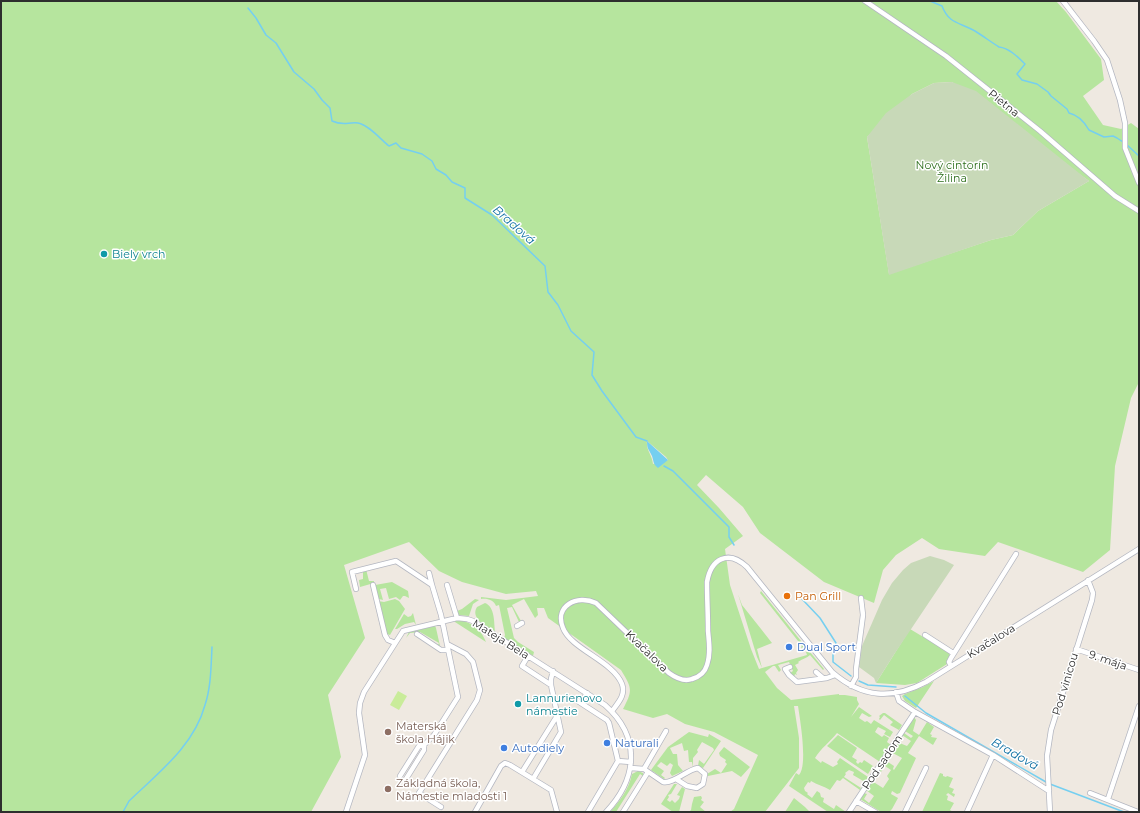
<svg xmlns="http://www.w3.org/2000/svg" width="1140" height="813" viewBox="0 0 1140 813" font-family="Montserrat,sans-serif">
<rect width="100%" height="100%" fill="#efe9e1"/>
<path fill="#b6e59e" fill-rule="evenodd" d="M1 1H1056L1066 12 1101 59 1104 80 1083 96 1103 125 1121 129 1131 123 1139 129V382L1131 398 1115 466 1110 550 1083 572 998 542 985 556 939 549 922 538 896 555 883 570 874 603 824 582 760 533 743 507 706 475 697 485 719 508 743 536 725 549 730 585 751 649 759 669 762 668 757 657 738 594 742 605 772 643 757 649 762 668 807 655 806 652H810L824 669 823 670 810 655C807 658 802 659 798 662L799 663 795 665 798 670 796 673 797 675 795 674 794 677 790 673 793 671 789 662 778 665 781 670 779 672 775 666H773L765 672 777 688 791 700 839 694V695H845L857 697V700L859 704 851 717 859 707 872 716 869 717 862 713 859 718 865 722 867 721 871 724 874 720 893 732 890 737 884 734 886 731 878 727 875 732 882 737 884 735 889 738 887 742 891 745 880 762 837 733C830 742 821 748 815 758L821 763 822 761 833 767 838 764 837 762 840 758 868 777 865 782 853 775 854 772 849 770 845 773 846 774 844 777 861 788 860 790 843 778 840 781 837 780 830 790C824 786 817 785 811 781L810 783 808 782 804 788 805 791 808 793 807 794 812 798 817 791 820 793 821 797 824 798 823 802 834 809 836 805 846 812H828L789 786 796 773 799 775C808 765 800 719 798 706H794L799 738V768L765 812H730L734 809 758 755 714 732 685 724 667 714 653 718 623 709C633 690 632 688 621 670L548 618 544 608H537L538 615 535 618 524 599 512 605 521 621 519 622 512 607 507 608 514 638 518 642 534 652 533 656 504 638 505 635 499 605 496 606C494 600 487 598 481 599V597L506 600 538 596 536 591 506 594 462 582 439 571 409 542 344 565 365 638 328 695 341 757 311 812H1ZM952 82 1089 181 1038 211 1013 235 991 240 889 274 867 137 912 94 934 83ZM647 441 666 457 668 460 653 464C652 455 646 450 647 441Z
M366 569 369 581H374V583L360 587 359 580 363 579V570Z
M392 582 408 591 409 598 405 596H403L400 600 396 597 389 599 386 588 380 589 383 600 379 599 375 585Z
M761 591 805 646 804 647 800 648 802 646 760 593Z
M395 599 399 601 405 609 390 635 387 634 378 601 384 602Z
M475 599 479 600 473 604 469 616 459 615 457 611 462 609Z
M485 603C495 607 494 622 495 631 486 627 470 618 477 607Z
M413 613 416 625 414 622 405 624 397 629H395L404 614 408 617 411 616Z
M458 620C472 622 481 629 486 642L455 622V621Z
M435 626 436 628 440 646 438 645 439 643 420 632 410 633 406 638 409 632Z
M910 629 950 653 947 664 917 683 905 685 876 683Z
M934 681 916 708 905 701 902 696 905 694 923 687Z
M883 713H885L902 725 899 730 890 725 893 722 884 715 880 720 879 719 880 717 879 716Z
M914 717 916 720 913 731 919 735 927 722 934 727 930 734 932 735 931 737 937 738 933 745 919 736 908 753 916 758 900 793 897 794 892 791 891 794 898 798 892 809 889 812H881L860 799 864 793 867 794 864 799 869 803 874 796 866 790 872 781 883 788 889 779 887 776 891 770 885 766 881 772 879 770 889 754 892 755 888 762 894 766 893 769 894 770 902 758 891 752 897 742 907 746 911 741 902 735 904 733 911 738 913 736 905 731Z
M689 732 708 737 709 734 721 741 703 768 698 766 699 760 704 764 714 750 713 748 702 742 697 750 698 752 693 758V767L692 762H689L688 750 684 751 682 743 670 748 673 754H677L678 765 683 771 672 776 670 773 673 765 670 763 667 766 661 762 657 766 664 771 661 775 665 778 664 779 651 770 668 747Z
M838 735 857 748 852 757 857 760 856 762 858 764 860 762 862 763 864 760 873 766 868 774 827 746Z
M724 747 750 767 741 777 732 771 708 776 707 774 715 769 721 773 727 764 725 762 726 760 720 756 719 753Z
M638 771 643 773V776L640 774 616 812H610C620 801 629 789 632 774Z
M940 773 943 774V776L946 777 947 776 953 778 949 787 954 789 952 793 955 794 954 797 948 793 946 795 948 796 947 800 954 803 950 810 953 812H922Z
M674 784H677L671 794 668 795 669 797 667 800 670 802 672 800 675 803 679 799 680 796 677 795 682 787 685 789 679 812H673L661 804Z
M701 796 702 798 701 800 704 802 700 807 706 812H689L691 810 692 804 694 797Z
M794 798 805 807 810 812H785Z"/>
<path fill="#c8d9b8" d="M952 82 976 91 1089 181 1038 211 1013 235 991 240 889 275 867 137 886 113 912 94 934 83Z
M930 556 944 560 954 565 893 656 876 683 874 678 859 667 862 646 882 600 892 583 903 570 911 563Z"/>
<path fill="#c9ec9a" d="M398 691 407 696 399 710 390 705Z"/>
<path fill="#75cff0" d="M647 441 668 460 658 468C653 464 654 462 652 456 649 449 647 450 647 441Z"/>
<g fill="none" stroke-linecap="round" stroke-linejoin="round">
<path stroke="#75cff0" stroke-width="1.5" d="M930 1 942 6C949 24 959 22 975 31 983 36 991 42 999 47 1009 48 1018 57 1025 64L1017 74 1022 80 1037 84 1048 92 1051 96 1067 109 1069 113C1078 115 1085 123 1089 130L1104 137 1113 136 1117 138 1126 144 1139 156
M248 8 256 18 266 35 276 43 294 72 314 89 322 100 330 108 332 121C343 126 348 122 358 123 369 125 380 139 389 146L396 143 401 148 422 154 432 161 436 169 446 175 452 182 465 188V198L492 215 545 266 548 292 558 305 571 331 594 352 592 375 602 391 636 437 647 441
M664 466 673 471 729 527V537L734 545
M802 599 820 618 836 643 833 652V662L851 676
M859 681 868 685 896 687
M905 696 926 713 1046 782
M1050 784 1124 812
M123 812 129 801C158 773 194 746 205 705 211 687 211 667 212 647"/>
<defs>
<path id="street" d="M865 1 946 56 1040 131 1115 196 1139 211
M1063 1 1094 41 1107 60 1120 100 1125 123V148L1139 183
M429 573 432 585
M373 585 385 635 388 640 395 643
M447 585 457 618
M356 589 352 572 396 561 432 585 441 615 458 697 434 735 424 745V750L406 779
M517 626 522 623
M417 634 441 650H448
M925 635 953 653
M1076 649 1139 670
M528 656 522 666 551 685
M951 666 949 662 951 658 1016 554
M790 667 785 669 789 675 797 682 827 678 835 675
M816 672 823 678
M851 686 856 677V669L863 615 861 598
M896 692 899 701 915 712 993 755 1049 791
M573 698 607 720 609 723 618 761 588 812
M581 703 587 693
M612 711C618 703 626 695 622 684 613 661 571 649 563 628 554 606 577 594 596 603L669 673C676 678 684 682 692 679 699 677 705 672 707 665 711 654 709 642 708 631 708 615 707 598 707 582 711 559 728 549 747 567L832 672C862 698 892 700 926 682L1139 549
M618 761 631 762
M631 768 644 769 663 782C674 784 686 770 698 768L705 774 703 784 697 788 687 786 676 779
M644 769 666 731
M522 772 557 716
M400 776 419 746 424 745
M533 779 561 732 551 685V679L553 671
M1090 793 1138 812
M1108 799 1139 706
M856 801 875 812
M441 807 419 793 477 700 480 690 473 662 466 654 447 644
M346 812 365 755 359 713 360 703 364 692 403 631 457 618 467 619 473 621 605 705C641 737 638 778 606 812
M475 812 501 766 505 763 510 765 551 790 557 812
M623 812 648 772
M849 812 915 712
M905 812 926 768
M967 812 993 755
M1050 812 1047 756 1051 730 1092 600 1093 593 1088 580"/>
</defs>
<use href="#street" stroke="#b4b7c1" stroke-width="6"/>
<use href="#street" stroke="#fff" stroke-width="4.5"/>
</g>
<g fill="#0f9aa8" stroke="#fff" stroke-width="1.5">
<circle cx="104" cy="254" r="4"/>
<circle cx="518" cy="704" r="4"/>
</g>
<circle fill="#e8710a" stroke="#fff" stroke-width="1.5" cx="787" cy="596" r="4"/>
<g fill="#3f7fe0" stroke="#fff" stroke-width="1.5">
<circle cx="789" cy="647" r="4"/>
<circle cx="607" cy="743" r="4"/>
<circle cx="504" cy="748" r="4"/>
</g>
<g fill="#8d6e63" stroke="#fff" stroke-width="1.5">
<circle cx="388" cy="732" r="4"/>
<circle cx="388" cy="789" r="4"/>
</g>
<g text-anchor="middle" stroke-width="3" stroke-linejoin="round" paint-order="stroke">
<g font-size="11" fill="#2e2e2e" stroke="#fff">
<text transform="translate(1004 103) rotate(39)" y="4">Pietna</text>
<text transform="translate(501 639) rotate(32)" y="4">Mateja Bela</text>
<text transform="translate(991 641) rotate(-32)" y="4">Kvačalova</text>
<text transform="translate(647 651) rotate(44)" y="4">Kvačalova</text>
<text transform="translate(1108 660) rotate(19)" y="4">9. mája</text>
<text transform="translate(1065 684) rotate(-73)" y="4">Pod vinicou</text>
<text transform="translate(882 762) rotate(-56)" y="4">Pod sadom</text>
</g>
<g font-size="11" fill="#2c6e1b" stroke="#fff">
<text x="952" y="169">Nový cintorín<tspan x="952" dy="13">Žilina</tspan></text>
</g>
<g font-size="11" fill="#0d838f" stroke="#fff" text-anchor="start">
<text x="112" y="258">Biely vrch</text>
<text x="526" y="702">Lannurienovo<tspan x="526" dy="13">námestie</tspan></text>
</g>
<g font-size="11" fill="#c56008" stroke="#fff" text-anchor="start">
<text x="795" y="600">Pan Grill</text>
</g>
<g font-size="11" fill="#366cbe" stroke="#fff" text-anchor="start">
<text x="797" y="651">Dual Sport</text>
<text x="615" y="747">Naturali</text>
<text x="512" y="752">Autodiely</text>
</g>
<g font-size="11" fill="#785e54" stroke="#fff" text-anchor="start">
<text x="396" y="730">Materská<tspan x="396" dy="13">škola Hájik</tspan></text>
<text x="396" y="787">Základná škola,<tspan x="396" dy="13">Námestie mladosti 1</tspan></text>
</g>
<g font-size="12" font-style="italic" fill="#0d6fa3" stroke="#fff">
<text transform="translate(514 225) rotate(42)" y="4">Bradová</text>
<text transform="translate(1015 754) rotate(30)" y="4">Bradová</text>
</g>
</g>
<rect width="1140" height="813" fill="none" stroke="#2e2e2e" stroke-width="4"/>
</svg>
